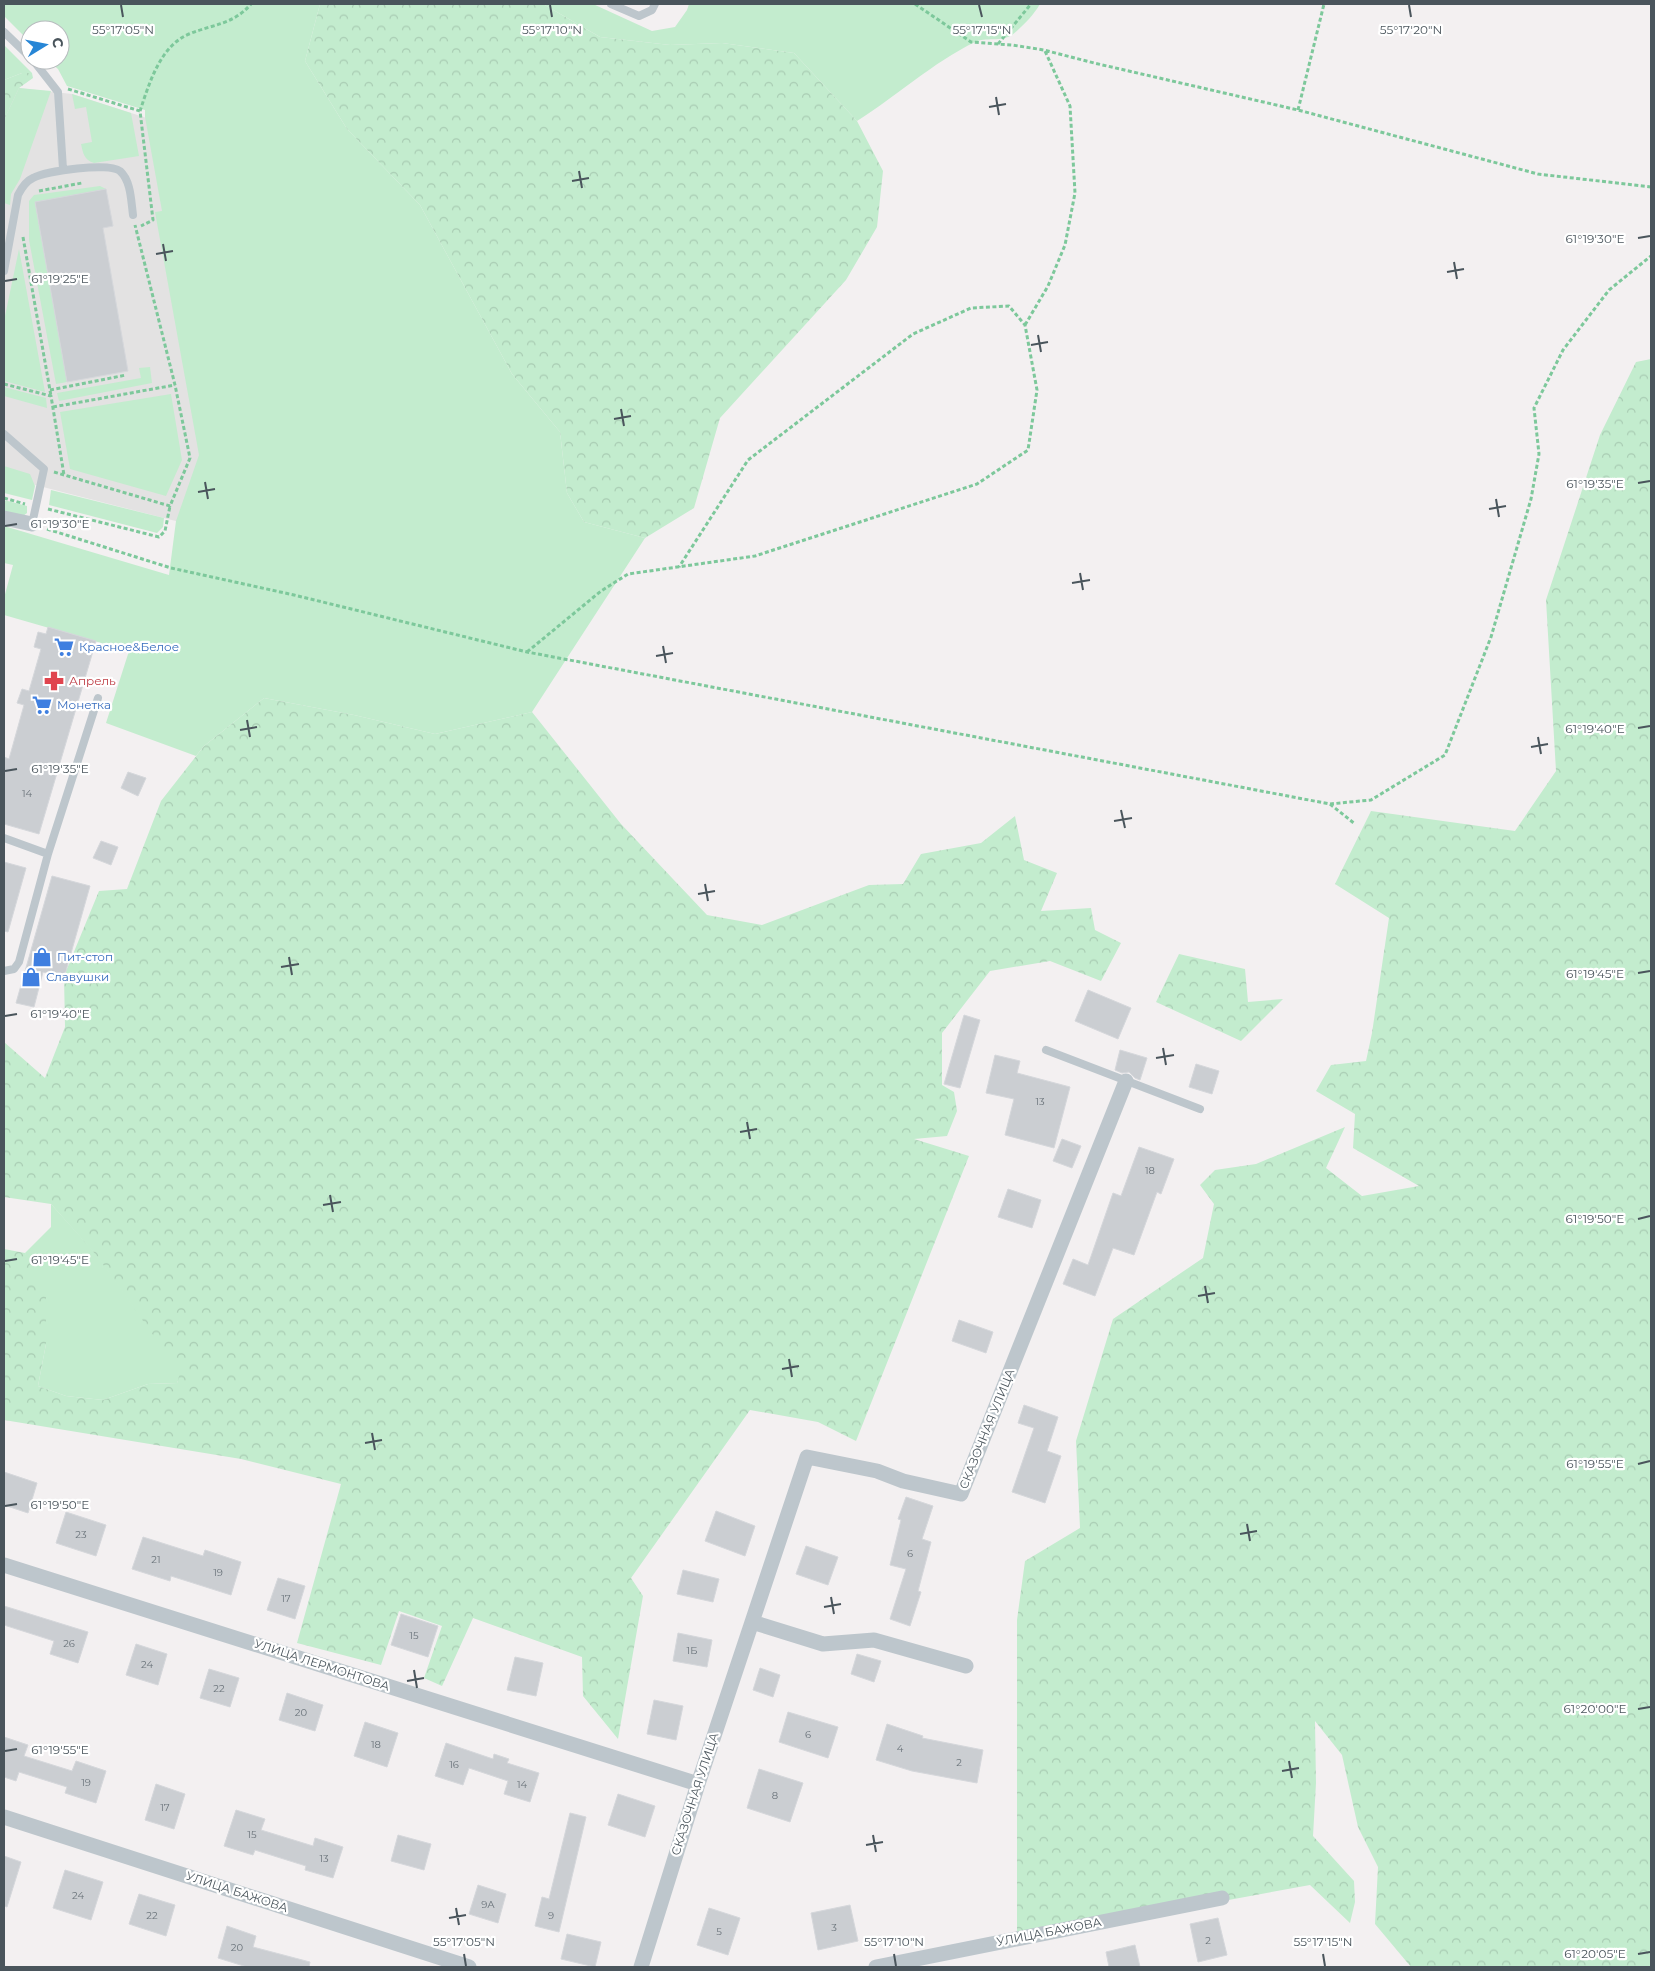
<svg xmlns="http://www.w3.org/2000/svg" width="1655" height="1971" viewBox="0 0 1655 1971" font-family="Montserrat,sans-serif">
<defs>
<pattern id="forest-crowns" width="20" height="18" patternUnits="userSpaceOnUse" patternTransform="scale(1.25)"><rect width="20" height="18" fill="#c3ecce"/><path d="M2 6a3 3 0 1 1 6 0M12 15a3 3 0 1 1 6 0" fill="none" stroke="#a9ccb3"/></pattern>
</defs>
<rect width="100%" height="100%" fill="#f3f0f1"/>
<path fill="#e3e2e2" d="M19 88 72 94 153 120 213 445 203 528 4 477V93Z"/>
<path fill="#c3ecce" d="M4 4H320L305 61 347 129 420 205 512 374 560 432 567 493 584 522 645 538 532 712 435 734 354 715 264 698 204 746 196 756 106 723 129 651 4 615V598L13 565 4 563V526L169 575 176 521 199 455 155 212 162 211 145 117V110L67 86 58 69 48 60H60V30H30V42L4 16Z
M543 4H593L652 31 675 27 687 10 689 4H1040C1033 16 1023 26 1012 35 1002 42 985 37 975 42 932 63 897 96 857 121L794 53 722 43 670 45 600 37Z
M4 45 32 73H22L4 80Z
M19 88 51 91 20 179 11 194 10 205 4 203V120Z
M72 94 131 113 139 156 94 163C84 160 83 153 81 144L92 142 86 107 75 109Z
M100 186 106 189 35 203 67 382 56 384 29 240V201L34 195Z
M19 249 45 392 4 381V321Z
M150 367 152 383 59 401 57 393 141 378 139 368Z
M4 387 46 398 47 408 4 396Z
M171 394 182 460 166 496 70 469 60 412Z
M4 466 30 474 35 486 32 500 4 493Z
M51 490 164 518 163 527 157 533 49 505Z
M4 500 27 506V513L23 516 4 511Z
M51 1204 97 1255 181 1373 177 1383 148 1384 103 1400 66 1396 38 1386 46 1344 25 1253 51 1227Z"/>
<path fill="url(#forest-crowns)" d="M320 4H543L600 37 670 45 722 43 794 53 857 121 883 171 877 227 846 280 720 418 694 508 645 538 584 522 567 493 560 432 512 374 420 205 347 129 305 61Z
M22 73H32L33 78 19 88 4 120V80Z
M1651 359V1967H1411L1375 1924 1378 1867 1358 1827 1342 1755 1315 1721 1316 1783 1313 1836 1354 1881 1355 1902 1350 1923 1310 1885 1017 1939V1620L1025 1561 1080 1528 1076 1441 1113 1319 1203 1258 1214 1204 1200 1185 1215 1170 1256 1164 1345 1127 1326 1168 1362 1196 1419 1186 1353 1148 1355 1114 1316 1091 1331 1065 1366 1061 1372 1033 1389 918 1335 884 1371 811 1515 831 1556 771 1546 600 1600 435 1636 362Z
M264 698 354 715 435 734 532 712 621 824 707 915 762 925 869 885 903 884 921 854 981 843 1015 816 1024 860 1057 873 1041 911 1091 908 1095 930 1121 943 1101 981 1050 961 990 971 942 1033V1085L954 1092 957 1111 947 1136 914 1139 969 1156 856 1441 818 1422 750 1410 631 1578 643 1596 618 1739 583 1696 582 1657 473 1618 442 1686 424 1678 442 1626 399 1611 381 1665 297 1643 341 1484 241 1459 4 1420V1249L25 1253 46 1294V1344L38 1386 66 1396 103 1400 148 1384 177 1383 180 1373 97 1256 51 1204 4 1197V1042L45 1078 65 1027 64 976 99 891 127 889 161 801 204 746Z
M1179 954 1245 969 1248 1002 1283 999 1241 1041 1156 1002Z"/>
<path fill="#cbced2" stroke="#d5d7db" d="M106 189 113 226 103 228 128 371 67 382 35 202Z
M48 627 96 641 39 834 4 824V757L9 759 24 705 17 703 22 689 29 691 41 649 34 647 38 632 46 634Z
M128 772 146 778 138 796 121 788Z
M101 841 118 847 111 865 93 858Z
M4 862 26 868 8 932 4 931Z
M52 876 90 886 64 978 43 972 34 1007 16 1003Z
M1088 990 1131 1008 1118 1039 1075 1021Z
M964 1015 980 1020 960 1088 944 1084Z
M1120 1050 1147 1058 1140 1080 1135 1078 1129 1072 1122 1073 1115 1070Z
M995 1055 1020 1061 1017 1073 1070 1087 1054 1148 1005 1135 1014 1099 986 1093Z
M1196 1064 1219 1071 1212 1094 1189 1087Z
M1062 1139 1081 1146 1072 1168 1053 1161Z
M1139 1147 1174 1159 1161 1194 1157 1192 1134 1255 1113 1248 1095 1296 1063 1284 1073 1259 1088 1265 1113 1193 1121 1196Z
M1008 1189 1041 1200 1032 1228 998 1217Z
M959 1320 993 1332 986 1353 952 1341Z
M1024 1405 1058 1417 1047 1451 1061 1456 1045 1503 1012 1492 1034 1428 1018 1423Z
M4 1472 37 1483 28 1513 4 1505Z
M906 1497 933 1506 922 1539 931 1542 918 1591 921 1592 910 1626 890 1619 906 1569 890 1565 901 1520 898 1519Z
M716 1511 755 1526 745 1556 705 1541Z
M66 1512 106 1525 96 1556 56 1543Z
M143 1537 203 1556 205 1550 241 1562 231 1595 171 1576 170 1581 132 1569Z
M806 1546 838 1557 828 1585 796 1574Z
M683 1570 719 1579 713 1602 677 1594Z
M278 1578 305 1586 295 1619 267 1610Z
M4 1606 88 1632 78 1663 50 1654 54 1641 4 1625Z
M401 1614 438 1626 428 1657 391 1645Z
M678 1633 712 1640 707 1667 673 1661Z
M136 1644 167 1654 158 1685 126 1675Z
M857 1654 881 1661 874 1682 851 1674Z
M515 1657 543 1663 536 1696 507 1690Z
M760 1668 780 1675 773 1697 753 1690Z
M209 1669 239 1678 230 1707 200 1698Z
M287 1693 323 1705 315 1731 279 1720Z
M654 1700 683 1706 676 1740 647 1734Z
M788 1712 838 1727 828 1758 779 1742Z
M365 1722 398 1733 387 1767 354 1756Z
M887 1724 923 1736 922 1738 983 1750 977 1783 912 1771 876 1760Z
M4 1737 28 1745 24 1756 72 1771 76 1761 106 1771 96 1803 65 1793 67 1787 19 1772 16 1781 4 1777Z
M446 1743 493 1759 494 1754 509 1759 507 1763 539 1773 530 1802 504 1794 508 1781 469 1768 463 1785 435 1776Z
M759 1769 803 1783 790 1822 747 1808Z
M156 1784 185 1794 174 1829 145 1820Z
M618 1794 655 1806 645 1837 608 1825Z
M236 1810 265 1819 261 1830 313 1846 315 1838 343 1847 333 1878 305 1870 306 1866 255 1850 253 1855 224 1846Z
M570 1813 586 1817 559 1932 535 1926 542 1897 549 1899Z
M398 1835 431 1844 424 1870 391 1861Z
M4 1856 21 1862 7 1907 4 1906Z
M65 1870 103 1882 91 1920 53 1908Z
M478 1885 506 1894 498 1923 469 1914Z
M139 1894 175 1905 166 1936 129 1924Z
M850 1905 858 1941 818 1950 811 1913Z
M709 1908 740 1918 728 1955 697 1945Z
M1218 1918 1227 1955 1198 1962 1190 1924Z
M227 1926 256 1936 253 1947 310 1962 309 1967H247L218 1958Z
M567 1934 601 1942 595 1967 561 1959Z
M1135 1945 1140 1967H1109L1106 1952Z"/>
<g fill="none" stroke-linecap="round" stroke-linejoin="round">
<path stroke="#7dc89b" stroke-width="3" stroke-dasharray="4 2.5" stroke-linecap="butt" d="M915 4 971 42 1012 45 1044 50 1094 63 1298 110 1538 174 1651 187
M998 44 1031 4
M68 89 140 111 153 220 141 226
M1298 110 1324 4
M140 111C149 84 160 46 189 34 213 24 233 25 251 4
M39 191 82 183
M23 237 51 396
M1025 325 1048 286 1065 245 1075 193 1070 106 1045 51
M4 384 51 396 64 475
M50 390 126 375
M53 407 175 385
M54 472 170 506 190 458 175 385 135 225
M4 498 25 504
M48 509 159 537 165 531 170 506
M47 529 171 568 294 595 527 652 1330 804 1371 800 1445 755 1491 637 1531 499 1539 454 1534 408 1563 350 1609 290 1651 256
M527 652 601 591 628 574 755 556 977 484 1028 450 1037 390 1025 325 1009 306 971 308 913 334 748 460 679 567
M1330 804 1355 824"/>
<path stroke="#bdc6cc" stroke-width="8" d="M611 4 639 16 652 10 655 4
M4 32 30 57
M33 60 58 92 63 169
M4 271 18 195C21 189 26 181 33 178 46 171 109 162 120 171 131 181 131 200 133 215
M4 434 44 469 32 524
M4 838 48 854 98 698
M4 971 14 969 19 962 48 854
M1046 1050 1200 1109"/>
<path stroke="#bdc6cc" stroke-width="15" d="M4 518 32 524
M4 1565 698 1784
M752 1622 807 1457 877 1471 903 1481 961 1494 1126 1081
M4 1817 469 1967
M641 1967 698 1784 752 1622 823 1644 874 1640 966 1666
M876 1967 1222 1898"/>
</g>
<path fill="none" stroke="#4a555c" stroke-width="2" d="M121 5 123 17M550 5 552 17M979 5 982 17M1409 5 1411 17M996 97 999 115M989 107 1006 104M579 171 582 188M572 181 589 178M1638 238 1650 236M163 244 166 261M156 254 173 251M1454 262 1457 279M1447 272 1464 269M5 281 17 279M1038 335 1041 352M1031 345 1048 342M621 409 624 426M614 419 631 416M205 482 208 499M1638 483 1650 481M198 492 215 489M1496 499 1499 517M1489 509 1506 506M5 526 17 524M1080 573 1083 590M1072 583 1090 580M663 646 666 663M656 656 673 653M247 720 250 737M1638 728 1650 726M240 730 257 727M1538 737 1541 754M1531 747 1548 744M5 771 17 769M1121 810 1125 828M1114 821 1132 818M705 884 708 901M698 894 715 891M289 957 292 975M281 967 299 964M1638 973 1650 971M5 1016 17 1014M1163 1048 1166 1065M1156 1058 1174 1055M747 1122 750 1139M740 1132 757 1129M330 1195 333 1212M323 1205 341 1202M1638 1219 1650 1216M5 1261 17 1259M1205 1286 1208 1303M1198 1296 1215 1293M789 1359 792 1377M782 1369 799 1366M372 1433 375 1450M365 1443 382 1440M1638 1464 1650 1461M5 1506 17 1504M1247 1524 1250 1541M1240 1534 1257 1531M831 1597 834 1614M824 1607 841 1604M414 1670 417 1688M407 1681 424 1678M1638 1709 1650 1707M5 1751 17 1749M1289 1761 1292 1778M1282 1771 1299 1768M873 1835 876 1852M866 1845 883 1842M456 1908 459 1925M449 1918 466 1915M464 1954 466 1966M894 1954 896 1966M1323 1954 1325 1966M1638 1954 1650 1952"/>
<defs>
<symbol id="supermarket-bare" viewBox="-9 -9 18 18"><path d="M-6-5.5h2.5l.6 2H6L4.5 2H-2.5L-4.4-4H-6ZM-1.5 3.2a1.3 1.3 0 1 0 .1 0ZM3 3.2a1.3 1.3 0 1 0 .1 0Z" fill="#3f7fe0" stroke="#fff" stroke-width="2.5" paint-order="stroke"/></symbol>
<symbol id="pharmacy-bare" viewBox="-9 -9 18 18"><path d="M-2-6h4v4h4v4h-4v4h-4v-4h-4v-4h4Z" fill="#e0444e" stroke="#fff" stroke-width="2.5" paint-order="stroke"/></symbol>
<symbol id="shop-bare" viewBox="-9 -9 18 18"><path d="M-5-2.5h2.3a2.7 3.5 0 0 1 5.4 0H5L5.5 6h-11ZM-1.5-2.5h3a1.5 2.3 0 0 0-3 0Z" fill="#3f7fe0" stroke="#fff" stroke-width="2.5" paint-order="stroke"/></symbol>
</defs>
<g fill-rule="evenodd">
<use href="#supermarket-bare" x="50" y="633" width="28" height="28"/>
<use href="#pharmacy-bare" x="40" y="667" width="28" height="28"/>
<use href="#supermarket-bare" x="28" y="691" width="28" height="28"/>
<use href="#shop-bare" x="28" y="943" width="28" height="28"/>
<use href="#shop-bare" x="17" y="963" width="28" height="28"/>
</g>
<g text-anchor="middle" stroke-width="4.5" stroke-linejoin="round" paint-order="stroke">
<g font-size="10" fill="#6a737a">
<text x="27" y="797">14</text>
<text x="1040" y="1105">13</text>
<text x="1150" y="1174">18</text>
<text x="81" y="1538">23</text>
<text x="910" y="1557">6</text>
<text x="156" y="1563">21</text>
<text x="218" y="1576">19</text>
<text x="286" y="1602">17</text>
<text x="414" y="1639">15</text>
<text x="69" y="1647">26</text>
<text x="692" y="1654">1Б</text>
<text x="147" y="1668">24</text>
<text x="219" y="1692">22</text>
<text x="301" y="1716">20</text>
<text x="808" y="1738">6</text>
<text x="376" y="1748">18</text>
<text x="900" y="1752">4</text>
<text x="959" y="1766">2</text>
<text x="454" y="1768">16</text>
<text x="86" y="1786">19</text>
<text x="522" y="1788">14</text>
<text x="775" y="1799">8</text>
<text x="165" y="1811">17</text>
<text x="252" y="1838">15</text>
<text x="324" y="1862">13</text>
<text x="78" y="1899">24</text>
<text x="488" y="1908">9А</text>
<text x="152" y="1919">22</text>
<text x="551" y="1919">9</text>
<text x="834" y="1931">3</text>
<text x="719" y="1935">5</text>
<text x="1208" y="1944">2</text>
<text x="237" y="1951">20</text>
</g>
<g font-size="12" fill="#366cbe" stroke="#fff" text-anchor="start">
<text x="79" y="651">Красное&amp;Белое</text>
<text x="57" y="709">Монетка</text>
<text x="57" y="961">Пит-стоп</text>
<text x="46" y="981">Славушки</text>
</g>
<g font-size="12" fill="#be3a42" stroke="#fff" text-anchor="start">
<text x="69" y="685">Апрель</text>
</g>
<g font-size="12" fill="#4a555c" stroke="#fff">
<text transform="translate(987 1429) rotate(-68)" y="4">СКАЗОЧНАЯ УЛИЦА</text>
<text transform="translate(322 1665) rotate(18)" y="4">УЛИЦА ЛЕРМОНТОВА</text>
<text transform="translate(695 1794) rotate(-72)" y="4">СКАЗОЧНАЯ УЛИЦА</text>
<text transform="translate(237 1892) rotate(18)" y="4">УЛИЦА БАЖОВА</text>
<text transform="translate(1049 1932) rotate(-11)" y="4">УЛИЦА БАЖОВА</text>
</g>
</g>
<g font-size="12" text-anchor="middle" fill="#4a555c" stroke="#fff" stroke-width="4.5" stroke-linejoin="round" paint-order="stroke">
<text x="123" y="34">55°17'05"N</text>
<text x="552" y="34">55°17'10"N</text>
<text x="982" y="34">55°17'15"N</text>
<text x="1411" y="34">55°17'20"N</text>
<text x="1595" y="243">61°19'30"E</text>
<text x="60" y="283">61°19'25"E</text>
<text x="1595" y="488">61°19'35"E</text>
<text x="60" y="528">61°19'30"E</text>
<text x="1595" y="733">61°19'40"E</text>
<text x="60" y="773">61°19'35"E</text>
<text x="1595" y="978">61°19'45"E</text>
<text x="60" y="1018">61°19'40"E</text>
<text x="1595" y="1223">61°19'50"E</text>
<text x="60" y="1264">61°19'45"E</text>
<text x="1595" y="1468">61°19'55"E</text>
<text x="60" y="1509">61°19'50"E</text>
<text x="1595" y="1713">61°20'00"E</text>
<text x="60" y="1754">61°19'55"E</text>
<text x="464" y="1946">55°17'05"N</text>
<text x="894" y="1946">55°17'10"N</text>
<text x="1323" y="1946">55°17'15"N</text>
<text x="1595" y="1958">61°20'05"E</text>
</g>
<rect width="1655" height="1971" fill="none" stroke="#4a555c" stroke-width="10"/>
<g transform="translate(45 45) rotate(80)"><circle r="24" fill="#ffffff" stroke="#b7bbbe"/>
<path d="M0-4L9 19L0 12L-9 19Z" fill="#2786d6"/>
<text y="-8" font-size="14" font-weight="bold" text-anchor="middle" fill="#4a555c">С</text>
</g>
</svg>
